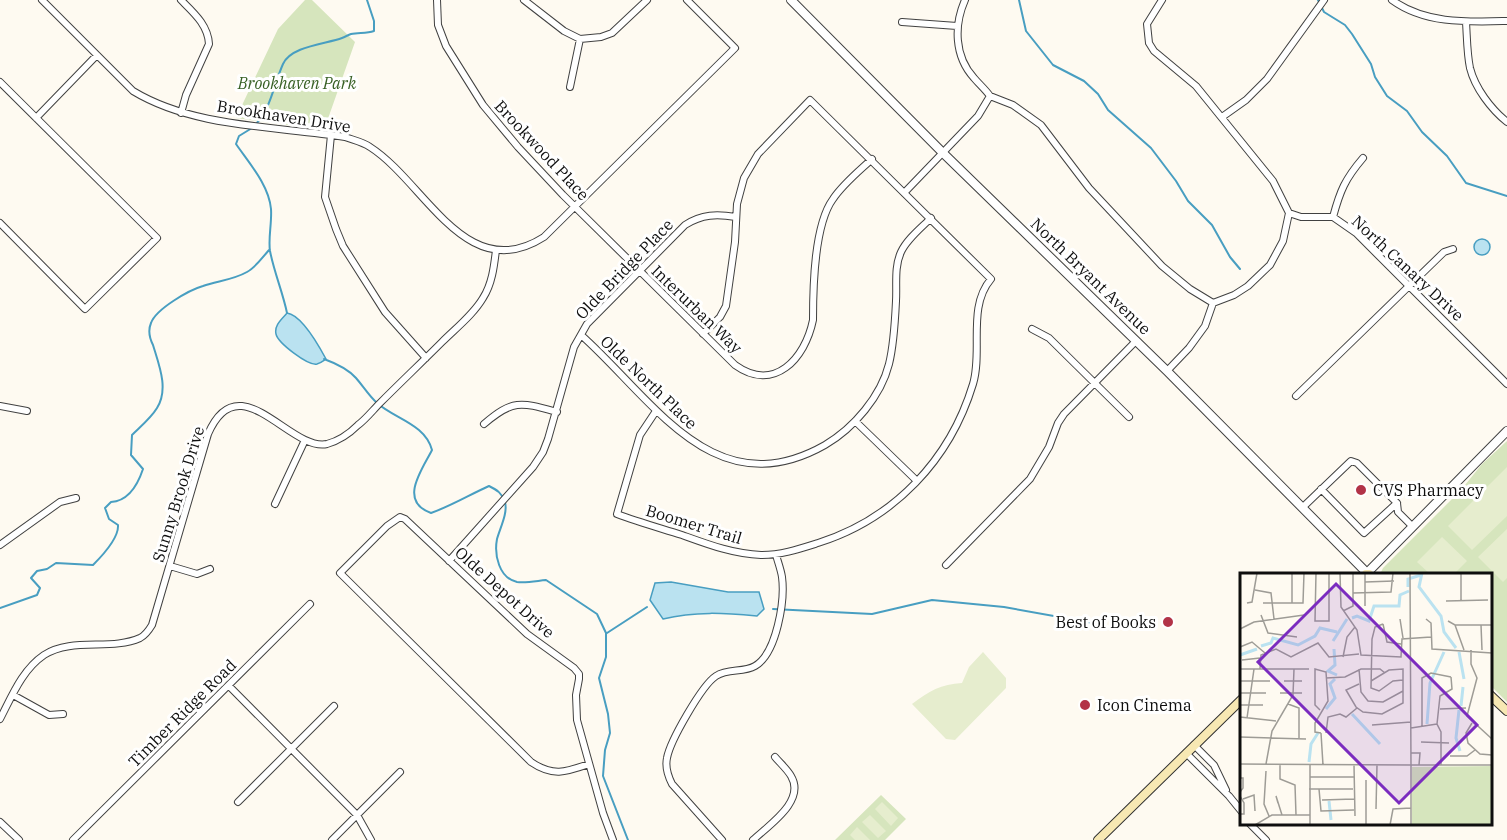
<svg xmlns="http://www.w3.org/2000/svg" width="1507" height="840" viewBox="0 0 1507 840" font-family="'IBM Plex Serif',serif">
<rect width="100%" height="100%" fill="#fefaf1"/>
<path fill="#d6e5bd" d="M305 0H312L355 42 324 130 236 118 278 29Z
M1507 441V702L1491 686 1490 574H1380L1383 568 1461 490 1482 464Z
M881 795 906 819 885 840H835Z"/>
<path fill="#e6edce" d="M1507 467V516L1472 550 1448 526Z
M1507 529V578L1503 582 1478 557Z
M1442 537 1467 561 1454 574H1430L1417 562Z
M983 652 1006 678V688L955 740 946 739 912 704C929 691 941 684 962 683L969 667Z
M882 802 898 818 891 826 875 809Z
M870 815 886 831 878 838 862 822Z
M857 827 870 840H855L850 835Z"/>
<path fill="#bae2f0" stroke="#489ec1" stroke-width="1.5" d="M1474 247a8 8 0 1 1 16 0a8 8 0 1 1-16 0Z
M287 313C302 315 319 346 326 359 323 361 321 363 317 364 308 366 278 343 276 334 274 325 282 319 287 313Z
M671 582 728 592H759L764 609 757 616C725 613 695 611 663 619L650 600 655 583Z"/>
<g fill="none" stroke-linecap="round" stroke-linejoin="round">
<path stroke="#489ec1" stroke-width="2" d="M1019 0 1026 31 1053 65 1084 81 1098 94 1108 110 1151 148 1176 181 1188 201 1212 225 1230 257 1240 269
M1318 0 1324 12 1345 25 1352 34 1371 64 1375 77 1387 96 1407 111 1422 132 1447 156 1466 183 1507 196
M256 124C271 108 274 84 283 64 291 46 326 44 342 38 345 37 348 35 351 34 358 32 366 34 374 31V21L367 0
M252 128 239 136 236 144C249 163 269 185 271 209 272 223 268 238 270 251 274 272 283 293 287 313
M324 359C335 363 348 369 356 378 363 386 369 396 377 403 395 419 425 424 432 450 422 470 398 501 431 513 451 506 469 495 489 486 497 490 502 493 505 502 508 513 500 528 497 539 494 555 499 578 517 582 527 583 536 581 546 580L597 614 606 633V657L599 678 608 714 610 733 605 750 603 776 628 840
M0 608 37 595 40 588 31 578 37 571 47 569 56 563 93 565C102 556 119 538 118 525L109 519 105 508 111 502C129 501 138 484 143 469L131 455 132 435C140 427 151 418 157 408 169 389 159 365 153 345 150 339 148 330 151 323 156 309 189 290 203 286 217 281 233 280 247 272 256 267 262 258 269 250
M773 609 872 614 932 600 1004 607 1093 623
M607 633 647 607"/>
<defs>
<path id="minor" d="M42 0 133 91C194 128 276 126 345 137 353 140 363 142 370 147 425 182 466 287 544 237L735 48 687 0
M437 0 438 25 446 46 483 105 518 147 563 195 735 365C774 393 805 359 813 320 813 287 814 225 833 199 843 184 858 172 872 159
M524 0 564 31 580 39 601 37 612 33 647 0
M965 0C954 25 954 56 974 78 979 84 985 89 990 96
M1162 0 1147 24 1149 43 1154 51 1196 86 1273 181 1289 213 1301 217H1333L1356 233 1507 384
M1392 0C1425 24 1467 22 1507 21
M902 22 957 26
M1466 22C1467 37 1467 54 1470 68 1475 88 1491 109 1507 122
M0 82 157 238 85 309 0 223
M570 87 580 39
M990 96 1013 105 1041 125 1089 188 1162 266 1190 289 1213 303
M181 113 186 95 209 44C208 25 194 13 181 0
M1222 117 1246 100 1267 79 1324 0
M36 118 97 55
M331 135 325 197 336 229 343 246 385 312 426 358
M904 193 978 116 990 96
M1333 217C1340 191 1345 179 1363 158
M1032 329 1049 338 1129 417
M581 335C653 399 714 508 825 445 854 428 881 396 889 364 894 344 895 322 896 301 897 285 894 267 901 252 907 239 921 228 931 218
M1167 371 1189 348 1205 326 1213 303 1234 295 1248 286 1270 265 1283 241 1289 213
M1296 396 1444 252 1453 249
M0 406 27 411
M656 411 640 435 617 514C638 522 660 528 682 535 707 544 733 554 761 555 781 555 799 549 818 543 894 519 950 460 973 384 983 351 967 307 991 279L810 100 758 154 744 178 737 204 735 242 726 306 720 317 703 334
M855 421 917 481
M484 424C513 399 521 402 557 412
M1321 489 1364 533 1397 503
M275 504 305 440
M1302 508 1351 461 1357 463 1397 503 1398 512 1413 527
M0 545 60 502 76 498
M449 561 533 467 543 452 548 439 574 347 587 324 685 225C702 214 717 214 736 217
M946 565 1030 479 1049 447 1058 423 1064 414 1136 341
M170 566 197 574 210 569
M229 686 357 815 371 840
M13 695 49 715 63 714
M0 719C12 696 22 670 44 655 72 637 111 651 140 638 146 635 149 630 152 625L208 434C239 362 290 452 327 444 338 441 350 433 358 425 366 419 373 410 380 403 401 382 422 362 442 342 456 328 473 315 483 298 492 284 494 267 496 250
M1194 745 1214 765 1226 790
M1186 753 1229 796 1242 812
M589 764C566 772 553 777 531 762L340 573 387 526 400 517 405 519 527 634 574 668 579 674V679L576 695 577 720 603 813 613 840
M238 802 334 706
M0 822 19 840
M1250 824 1266 840
M73 840 310 604
M332 840 400 772
M722 840 672 784C668 776 665 767 667 758 670 741 702 685 716 676 728 668 743 673 755 666 777 653 785 600 782 577 781 570 778 562 776 555
M753 840C769 825 806 801 791 776 787 769 780 763 775 757"/>
<path id="tertiary" d="M791 0 942 152 1167 371 1367 573 1507 431"/>
<path id="secondary" d="M1366 574H1369
M1490 695 1507 711
M1098 840 1242 699"/>
</defs>
<use href="#minor" stroke="#414141" stroke-width="8"/>
<use href="#tertiary" stroke="#414141" stroke-width="10"/>
<use href="#secondary" stroke="#303030" stroke-width="10"/>
<use href="#minor" stroke="#fff" stroke-width="6"/>
<use href="#tertiary" stroke="#fff" stroke-width="8"/>
<use href="#secondary" stroke="#f7e8b3" stroke-width="8"/>
</g>
<g fill="#b23347" stroke="#fff" stroke-width="2">
<circle cx="1361" cy="490" r="6"/>
<circle cx="1168" cy="622" r="6"/>
<circle cx="1085" cy="705" r="6"/>
</g>
<g text-anchor="middle" stroke-width="6" stroke-linejoin="round" paint-order="stroke">
<g font-size="16" font-style="italic" fill="#376024" stroke="#fff">
<text x="297" y="89">Brookhaven Park</text>
</g>
<g font-size="16" fill="#0e0e0e" stroke="#fff">
<text transform="translate(284 116) rotate(9)" y="6">Brookhaven Drive</text>
<text transform="translate(542 150) rotate(47)" y="6">Brookwood Place</text>
<text transform="translate(1408 268) rotate(43)" y="6">North Canary Drive</text>
<text transform="translate(624 269) rotate(-46)" y="6">Olde Bridge Place</text>
<text transform="translate(1091 276) rotate(44)" y="6">North Bryant Avenue</text>
<text transform="translate(697 309) rotate(44)" y="6">Interurban Way</text>
<text transform="translate(649 382) rotate(44)" y="6">Olde North Place</text>
<text transform="translate(178 494) rotate(-73)" y="6">Sunny Brook Drive</text>
<text transform="translate(694 524) rotate(17)" y="6">Boomer Trail</text>
<text transform="translate(505 592) rotate(42)" y="6">Olde Depot Drive</text>
<text transform="translate(182 713) rotate(-45)" y="6">Timber Ridge Road</text>
</g>
<g font-size="16" fill="#0e0e0e" stroke="#fff" text-anchor="start">
<text x="1373" y="496">CVS Pharmacy</text>
<text x="1156" y="628" text-anchor="end">Best of Books</text>
<text x="1097" y="711">Icon Cinema</text>
</g>
</g>
<g transform="translate(1240 573)">
<rect width="252" height="252" fill="#fefaf1"/>
<path d="M252 193V252H172V194Z" fill="#d6e5bd"/>
<path fill="none" stroke="#bae2f0" stroke-width="3" d="M182 0 179 14 201 43 204 59 216 75M168 14V6L181 2M112 45 117 43 129 48 134 33H159L160 22 169 18M93 68 107 46M21 73 31 70 33 65 58 72 75 63 80 55 97 59M94 76 95 92 88 98 97 102M219 79 224 106M0 82 17 76M221 133 223 114M86 136 95 125 90 111 95 106M219 137 216 165 220 178M112 141 140 171M187 151 190 110 204 79M69 189 71 171 78 160M89 228 91 247"/>
<path fill="none" stroke="#9e9c96" stroke-width="1.5" d="M52 0V30M76 0 75 48H89V0M100 0 101 34 117 57 121 82 161 84 162 66 191 64M125 0V33M170 0 171 192H252M221 0V27M125 9 154 8M15 17 31 20 34 46M113 20 151 19 153 0M206 28 248 27M7 30 12 29 17 0M23 30H63L64 0M103 38 113 33V0M21 42 28 60 57 64M160 46 163 65M186 46 191 50 192 76 252 80M208 48 215 52H252M143 51 135 54 132 66 131 115 139 118 153 108 163 107M143 51 147 69 161 71M215 52 224 77M241 52 242 77M0 56 14 49 64 42M0 74 12 69 25 80M231 77V91L237 105 227 143 252 166M103 84 107 64 115 54M2 87 20 85M0 96H69M20 96 21 82 36 76 51 84 78 70 89 84 119 81M119 96 121 119 128 128 143 129 163 118M86 105 105 104 121 96H140L145 100M0 108H30M44 108H62M119 111 106 117 116 134 123 139 142 141 163 130V96L149 97 131 108M0 120H26M40 120H62M48 131 59 135V165M0 132H23M200 136 226 135M80 137 75 132V96L86 99 88 128 75 150V159L81 160M0 144 36 148M7 145 14 96M232 150 226 160 228 170 240 181 252 182M132 152 171 149M182 153V105L191 100 211 104M171 155 197 151M81 160 83 192M86 160 88 144 100 141 106 144 117 135M0 164 66 166M181 169 209 170M171 180H180L179 192M210 183H227L235 177M0 191 171 192V252M26 191 32 158 53 122 54 96M40 191V206L55 212 56 242M114 192 115 243M201 192V159L197 151 200 123 212 116 211 104M26 198 24 231 29 243M70 204H114M0 205H3V215L0 219M126 207V252M69 216H113M79 216 81 238 114 237M0 223 4 230V241H0M3 226 14 222 15 238M82 227 114 226M38 230 36 223 42 242M136 236 137 192M15 252 32 242H70M70 252V192M150 252 153 236 171 235"/>
<path fill="#7b2cbf" fill-opacity="0.15" stroke="#7b2cbf" stroke-width="3" d="M96 11 237 152 159 230 18 89Z"/>
<rect width="252" height="252" fill="none" stroke="#0e0e0e" stroke-width="3"/>
</g>
</svg>
